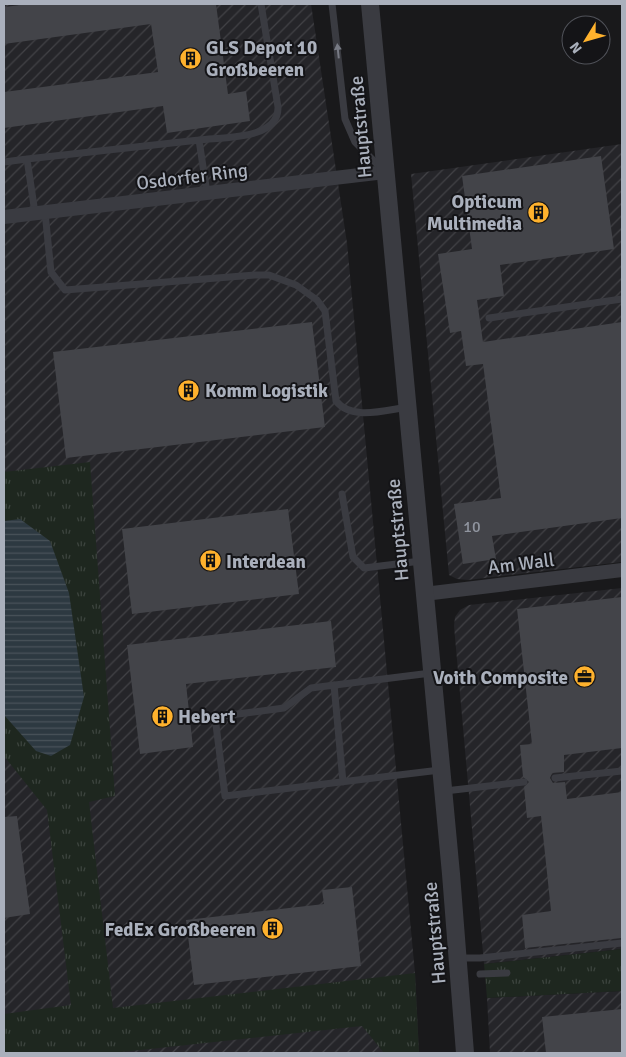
<svg xmlns="http://www.w3.org/2000/svg" width="626" height="1057" viewBox="0 0 626 1057" font-family="Signika,sans-serif">
<defs>
<pattern id="industrial-furrows" width="10" height="10" patternUnits="userSpaceOnUse" patternTransform="scale(1.25)"><rect width="10" height="10" fill="#252529"/><path d="M-1 1l2-2M0 10L10 0M9 11l2-2" fill="none" stroke="#424246"/></pattern>
<pattern id="grass-tufts" width="24" height="20" patternUnits="userSpaceOnUse" patternTransform="scale(1.25)"><rect width="24" height="20" fill="#1e271f"/><path d="M3 7l-1-3M5 7V3M7 7l1-3M15 17l-1-3M17 17v-4M19 17l1-3" fill="none" stroke="#3c443e"/></pattern>
<pattern id="water-rules" width="6" height="5" patternUnits="userSpaceOnUse" patternTransform="scale(1.25)"><rect width="6" height="5" fill="#2d3941"/><path d="M0 2.5h6" fill="none" stroke="#49535a"/></pattern>
</defs>
<rect width="100%" height="100%" fill="#19191b"/>
<path fill="url(#industrial-furrows)" d="M4 4H311L347 243 415 973 419 1053H4Z
M622 144V562L468 580 457 579 449 575 411 174Z
M622 588V949L484 964 454 626 455 617 460 610 469 605Z
M622 991V1053H490L487 998Z"/>
<path fill="url(#grass-tufts)" d="M90 462 115 796 89 802 113 1008 415 973 419 1053H384L362 1026 113 1053H4V1014L71 1005 47 810 4 756V472Z
M622 949V991L487 998 484 964Z"/>
<path fill="url(#water-rules)" d="M20 519 50 541 69 593 84 697 70 745 51 756 36 751 4 715V521Z"/>
<path fill="#434449" d="M29 4H216L228 94 246 91 250 121 167 133 163 106 4 128V92L158 72 151 24 4 44V7Z
M601 156 614 249 500 265 504 296 477 300 483 342 622 322V518L492 536 496 559 463 564 454 504 501 498 483 364 466 366 461 331 450 333 438 254 472 249 462 176Z
M312 322 325 427 66 458 53 352Z
M288 509 299 594 132 614 122 529Z
M622 597V748L564 755V772L552 773 550 778 553 783 565 782 567 799 622 792V938L525 948 522 915 551 911 541 816 527 818 524 787 529 782 523 777 520 745 532 744 517 609Z
M331 621 336 667 186 684 193 747 140 754 127 645Z
M17 816 30 914 4 918V817Z
M352 887 361 966 194 985 186 920 324 904 322 890Z
M622 1009V1053H546L542 1017Z"/>
<g fill="none" stroke-linecap="round" stroke-linejoin="round">
<path stroke="#3a3b41" stroke-width="7" d="M332 4 345 119 355 142 381 168
M199 140C223 137 279 140 278 107L261 4
M4 162 27 159
M45 212 51 272 65 290 255 275H269L296 285 317 300 325 311 336 401C352 421 385 410 408 407
M35 213 27 159 199 140 207 193
M489 318 622 299
M342 494 353 557 364 568 421 561
M431 673 311 688 284 708 215 717 225 796 440 770
M334 685 343 782
M555 778 622 771
M445 791 524 782
M458 958H480L622 943
M480 974 507 973"/>
<path stroke="#3a3b41" stroke-width="14" d="M4 217 385 172
M424 594 622 570"/>
<path stroke="#3a3b41" stroke-width="18" d="M370 4 451 874 465 1053"/>
</g>
<defs><path id="oneway-solid" d="M-6-.8H1V-3.2L6.5 0L1 3.2V.8H-6Z" transform="scale(1.25)"/></defs>
<use fill="#787b85" href="#oneway-solid" transform="translate(338 51) rotate(-96)"/>
<defs>
<symbol id="building-disc" viewBox="-11 -11 22 22"><circle r="9.5" fill="#ffb22d" stroke="#141417"/><path d="M-4-6H4V6H1V3H-1V6H-4ZM-2.5-4.3h1.7v1.8h-1.7ZM.8-4.3h1.7v1.8H.8ZM-2.5-1h1.7V.8h-1.7ZM.8-1h1.7V.8H.8Z" fill="#111"/></symbol>
<symbol id="office-disc" viewBox="-11 -11 22 22"><circle r="9.5" fill="#ffb22d" stroke="#141417"/><path d="M-6-3h4V-5.5h4V-3h4V5H-6ZM-1-4.5V-3h2v-1.5ZM-6 0V1H6V0Z" fill="#111"/></symbol>
</defs>
<g fill-rule="evenodd">
<use href="#building-disc" x="178" y="46" width="25" height="25"/>
<use href="#building-disc" x="526" y="200" width="25" height="25"/>
<use href="#building-disc" x="176" y="378" width="25" height="25"/>
<use href="#building-disc" x="198" y="548" width="25" height="25"/>
<use href="#office-disc" x="572" y="664" width="25" height="25"/>
<use href="#building-disc" x="150" y="704" width="25" height="25"/>
<use href="#building-disc" x="260" y="916" width="25" height="25"/>
</g>
<g text-anchor="middle" stroke-width="4" stroke-linejoin="round" paint-order="stroke">
<g font-size="16" fill="#90959f">
<text x="472" y="532">10</text>
</g>
<g font-size="19" font-weight="bold" fill="#aab0bc" stroke="#141417" text-anchor="start">
<text x="206" y="54">GLS Depot 10<tspan x="206" dy="22">Großbeeren</tspan></text>
<text x="522" y="208" text-anchor="end">Opticum<tspan x="522" dy="22">Multimedia</tspan></text>
<text x="205" y="397">Komm Logistik</text>
<text x="226" y="568">Interdean</text>
<text x="568" y="684" text-anchor="end">Voith Composite</text>
<text x="178" y="723">Hebert</text>
<text x="256" y="936" text-anchor="end">FedEx Großbeeren</text>
</g>
<g font-size="19" fill="#aab0bc" stroke="#141417">
<text transform="translate(360 127) rotate(-95)" y="7">Hauptstraße</text>
<text transform="translate(192 176) rotate(-7)" y="7">Osdorfer Ring</text>
<text transform="translate(397 530) rotate(-95)" y="7">Hauptstraße</text>
<text transform="translate(521 563) rotate(-7)" y="7">Am Wall</text>
<text transform="translate(434 933) rotate(-95)" y="7">Hauptstraße</text>
</g>
</g>
<rect width="626" height="1057" fill="none" stroke="#aab0bc" stroke-width="10"/>
<g transform="translate(586 40) rotate(233)"><circle r="24" fill="#141417" stroke="#505259"/>
<path d="M0-4L9 19L0 12L-9 19Z" fill="#ffb22d"/>
<text y="-8" font-size="14" font-weight="bold" text-anchor="middle" fill="#aab0bc">N</text>
</g>
</svg>
